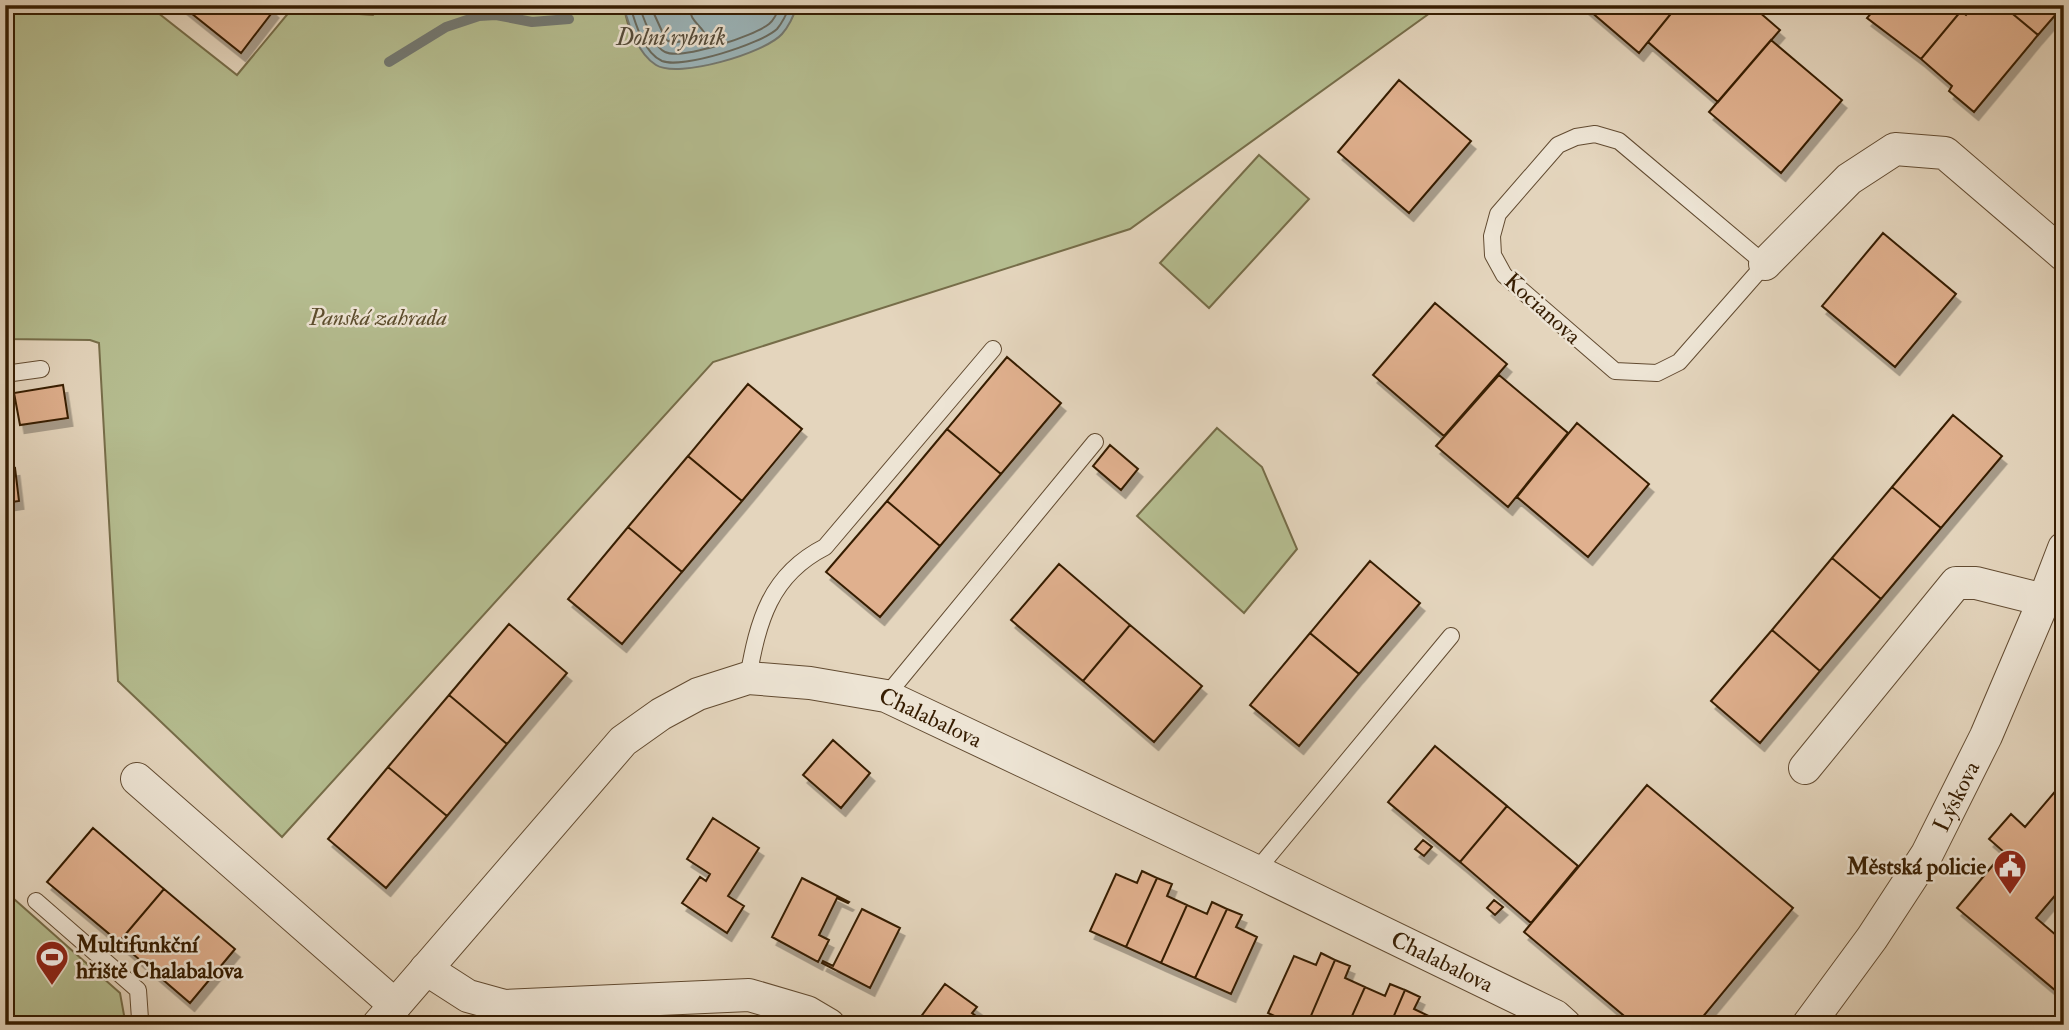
<svg xmlns="http://www.w3.org/2000/svg" width="2069" height="1030" viewBox="0 0 2069 1030" font-family="'IM FELL Double Pica',serif">
<defs>
<filter id="shadow"><feDropShadow dx="4.5" dy="8" stdDeviation="0" flood-color="#0004"/></filter>
</defs>
<rect width="100%" height="100%" fill="#e4d5bd"/>
<filter id="stains"><feTurbulence type="fractalNoise" baseFrequency=".00286" numOctaves="4"/><feColorMatrix values="0 0 0 0 .2 0 0 0 0 .09 0 0 0 0 .02 0 0 0 .5 -.17"/></filter>
<radialGradient id="worn" r=".72"><stop offset=".6" stop-color="#630" stop-opacity="0"/><stop offset="1" stop-color="#630" stop-opacity=".3"/></radialGradient>
<path fill="#b5bd90" stroke="#766d49" stroke-width="2" d="M21 5H148L237 75 295 5H333L345 13 373 15 381 5H623L628 24 718 62C752 50 786 44 797 5H1441L1130 229 713 362 282 837 118 681 99 343 90 340 5 339V25Z
M1259 155 1309 199 1209 308 1160 263Z
M1217 428 1262 467 1297 549 1244 613 1137 516Z
M5 891 120 993 124 1015 116 1025H5Z"/>
<path fill="#9bb6bc" stroke="#737972" stroke-width="2" d="M623 5H711L718 10 725 5H797C794 15 789 26 782 34 765 53 678 79 656 65 637 53 629 25 623 5Z"/>
<g fill="none" stroke-linecap="round" stroke-linejoin="round">
<path stroke="#686a5f" stroke-width="2" d="M630 5C635 23 644 53 662 61 682 69 761 44 777 29 782 23 787 13 790 5
M639 5C643 17 653 47 665 52 682 60 754 36 769 24 774 20 778 11 780 5
M650 5 666 40 673 43 706 36C701 24 690 23 689 5"/>
<path stroke="#737972" stroke-width="10" d="M389 62 446 27 479 16 496 15 532 22 569 19"/>
</g>
<path fill="#e0b08e" stroke="#361d02" stroke-width="2" filter="url(#shadow)" d="M181 5H269L274 10 241 53Z
M1583 5H1678L1639 53Z
M1678 5H1751L1780 30 1718 102 1648 42Z
M1878 5H1975L1966 15 1961 11 1921 59 1867 18Z
M1975 5H2002L2038 35 1974 112 1949 91 1952 86 1921 59 1961 11 1966 15Z
M2002 5H2064L2038 35Z
M1771 40 1842 100 1781 173 1709 112Z
M1399 80 1471 141 1409 213 1338 152Z
M1883 233 1956 294 1895 367 1822 306Z
M1435 303 1507 364 1444 436 1373 375Z
M1007 357 1061 403 1001 474 947 429Z
M1499 375 1568 433 1508 507 1436 446Z
M748 384 802 429 742 501 688 456Z
M63 385 68 418 20 425 14 393Z
M1953 415 2002 456 1941 528 1892 487Z
M1577 423 1649 484 1588 557 1517 497Z
M947 429 1001 474 940 546 887 501Z
M1110 445 1138 469 1121 490 1093 466Z
M5 450 8 469 15 468 19 501 5 503Z
M688 456 742 501 682 572 628 527Z
M1892 487 1941 528 1881 599 1832 558Z
M887 501 940 546 880 617 826 572Z
M628 527 682 572 622 644 568 599Z
M1832 558 1881 599 1820 671 1772 630Z
M1370 561 1420 603 1359 674 1310 633Z
M1059 564 1130 625 1083 681 1011 620Z
M509 624 567 673 507 744 449 695Z
M1130 625 1202 686 1154 742 1083 681Z
M1772 630 1820 671 1760 743 1711 701Z
M1310 633 1359 674 1299 746 1250 705Z
M449 695 507 744 447 816 388 767Z
M833 740 870 773 841 808 803 775Z
M1435 746 1507 806 1460 862 1388 802Z
M388 767 447 816 386 888 328 839Z
M2064 781V885L2036 918 2064 942V981L2056 991 1957 908 2004 852 1989 839 2011 814 2025 827Z
M1647 785 1793 908 1696 1025H1635L1524 932Z
M1507 806 1578 866 1531 923 1460 862Z
M713 818 759 848 728 896 744 906 727 933 682 903 700 877 706 881 710 874 687 859Z
M93 828 164 889 119 942 47 882Z
M1423 840 1432 847 1424 856 1415 849Z
M1142 871 1157 878 1126 947 1090 931 1116 874 1137 883Z
M802 878 849 902 848 903 837 898 819 935 829 940 818 962 772 937Z
M1157 878 1172 884 1167 896 1187 905 1161 963 1126 947Z
M164 889 235 949 190 1003 119 942Z
M1494 900 1503 907 1495 915 1487 908Z
M1212 902 1227 909 1195 978 1161 963 1187 905 1207 914Z
M862 909 900 928 870 988 822 963 823 961 833 966Z
M1227 909 1242 915 1236 927 1257 937 1231 994 1195 978Z
M1321 953 1335 960 1307 1025H1294L1268 1013 1294 956 1316 965Z
M1335 960 1350 966 1345 978 1365 987 1348 1025H1307Z
M945 984 977 1007 972 1013 980 1019 975 1025H921L917 1022Z
M1390 984 1405 990 1390 1025H1348L1365 987 1385 996Z
M1405 990 1420 997 1414 1009 1435 1019 1432 1025H1390Z"/>
<g fill="none" stroke-linecap="round" stroke-linejoin="round">
<defs>
<path id="service" d="M1595 134 1619 141 1765 264 1679 362 1657 373 1615 371 1504 275 1493 255 1492 236 1498 214 1558 145 1576 137Z
M5 374 41 369
M748 678C758 621 770 575 825 547L993 349
M886 696 1095 442
M1256 871 1451 636
M36 901 138 990 140 1019 135 1025"/>
<g id="minor">
<path d="M1765 264 1849 179 1895 149 1945 153 2064 255"/>
<path d="M1805 768 1956 583H1976L2044 600"/>
<path d="M137 779 395 1005"/>
<path d="M426 969 468 996 504 1006 749 995 807 1012 829 1025"/>
<path id="s1" d="M378 1025 623 741 661 714 698 694 748 678 810 683 886 696 1256 871 1555 1016 1565 1025"/>
<path id="s2" d="M1808 1025 1872 938 1927 854 1986 736 2044 600 2064 548"/>
</g>
</defs>
<use href="#service" stroke="#624b31" stroke-width="18"/>
<use href="#minor" stroke="#624b31" stroke-width="34"/>
<use href="#service" stroke="#ede4d4" stroke-width="16"/>
<use href="#minor" stroke="#ede4d4" stroke-width="32"/>
</g>
<defs>
<symbol id="civic-pin" viewBox="-11 -11 22 30"><path d="M0 17L-7.5 6A9.5 9.5 0 1 1 7.5 6Z" fill="#8f2418" stroke="#ede4d4"/><path d="M-.6-6.5H3V-4.5H.6V-3L4-1V1h2V6H-6V1h2V-1L-.6-3ZM-1.2 2.5V6h2.4V2.5Z" fill="#fff"/></symbol>
<symbol id="stadium-pin" viewBox="-11 -11 22 30"><path d="M0 17L-7.5 6A9.5 9.5 0 1 1 7.5 6Z" fill="#8f2418" stroke="#ede4d4"/><path d="M0-5a6.5 5 0 1 0 0 10a6.5 5 0 1 0 0-10ZM-3.5-1.8h7v3.6h-7Z" fill="#fff"/></symbol>
</defs>
<g fill-rule="evenodd">
<use href="#civic-pin" x="1991" y="847" width="38" height="52"/>
<use href="#stadium-pin" x="33" y="938" width="38" height="52"/>
</g>
<g text-anchor="middle" stroke-width="5" stroke-linejoin="round" paint-order="stroke">
<g font-size="23" fill="#361d02" stroke="#ede4d4">
<text transform="translate(1543 308) rotate(42)" y="8">Kocianova</text>
<text dy="8" stroke="none"><textPath href="#s1" startOffset="705">Chalabalova</textPath></text>
<text dy="8" stroke="none"><textPath href="#s2" startOffset="273">Lýskova</textPath></text>
<text dy="8" stroke="none"><textPath href="#s1" startOffset="1272">Chalabalova</textPath></text>
</g>
<g font-size="23" font-style="italic" fill="#5c4d2d" stroke="#ede4d4">
<text x="378" y="325">Panská zahrada</text>
</g>
<g font-size="23" font-weight="bold" fill="#361d02" stroke="#ede4d4" text-anchor="end">
<text x="1986" y="874">Městská policie</text>
<text x="76" y="952" text-anchor="start">Multifunkční<tspan x="76" dy="26">hřiště Chalabalova</tspan></text>
</g>
<g font-size="24" font-style="italic" fill="#544b3a" stroke="#ede4d4">
<text x="671" y="45">Dolní rybník</text>
</g>
</g>
<rect width="2069" height="1030" fill="none" stroke="#e4d5bd" stroke-width="28"/>
<rect x="7" y="7" width="2055" height="1016" fill="none" stroke="#361d02" stroke-width="3.5"/>
<rect x="14" y="14" width="2041" height="1002" fill="none" stroke="#361d02" stroke-width="2"/>
<rect width="100%" height="100%" filter="url(#stains)"/>
<rect width="100%" height="100%" fill="url(#worn)"/>
</svg>
